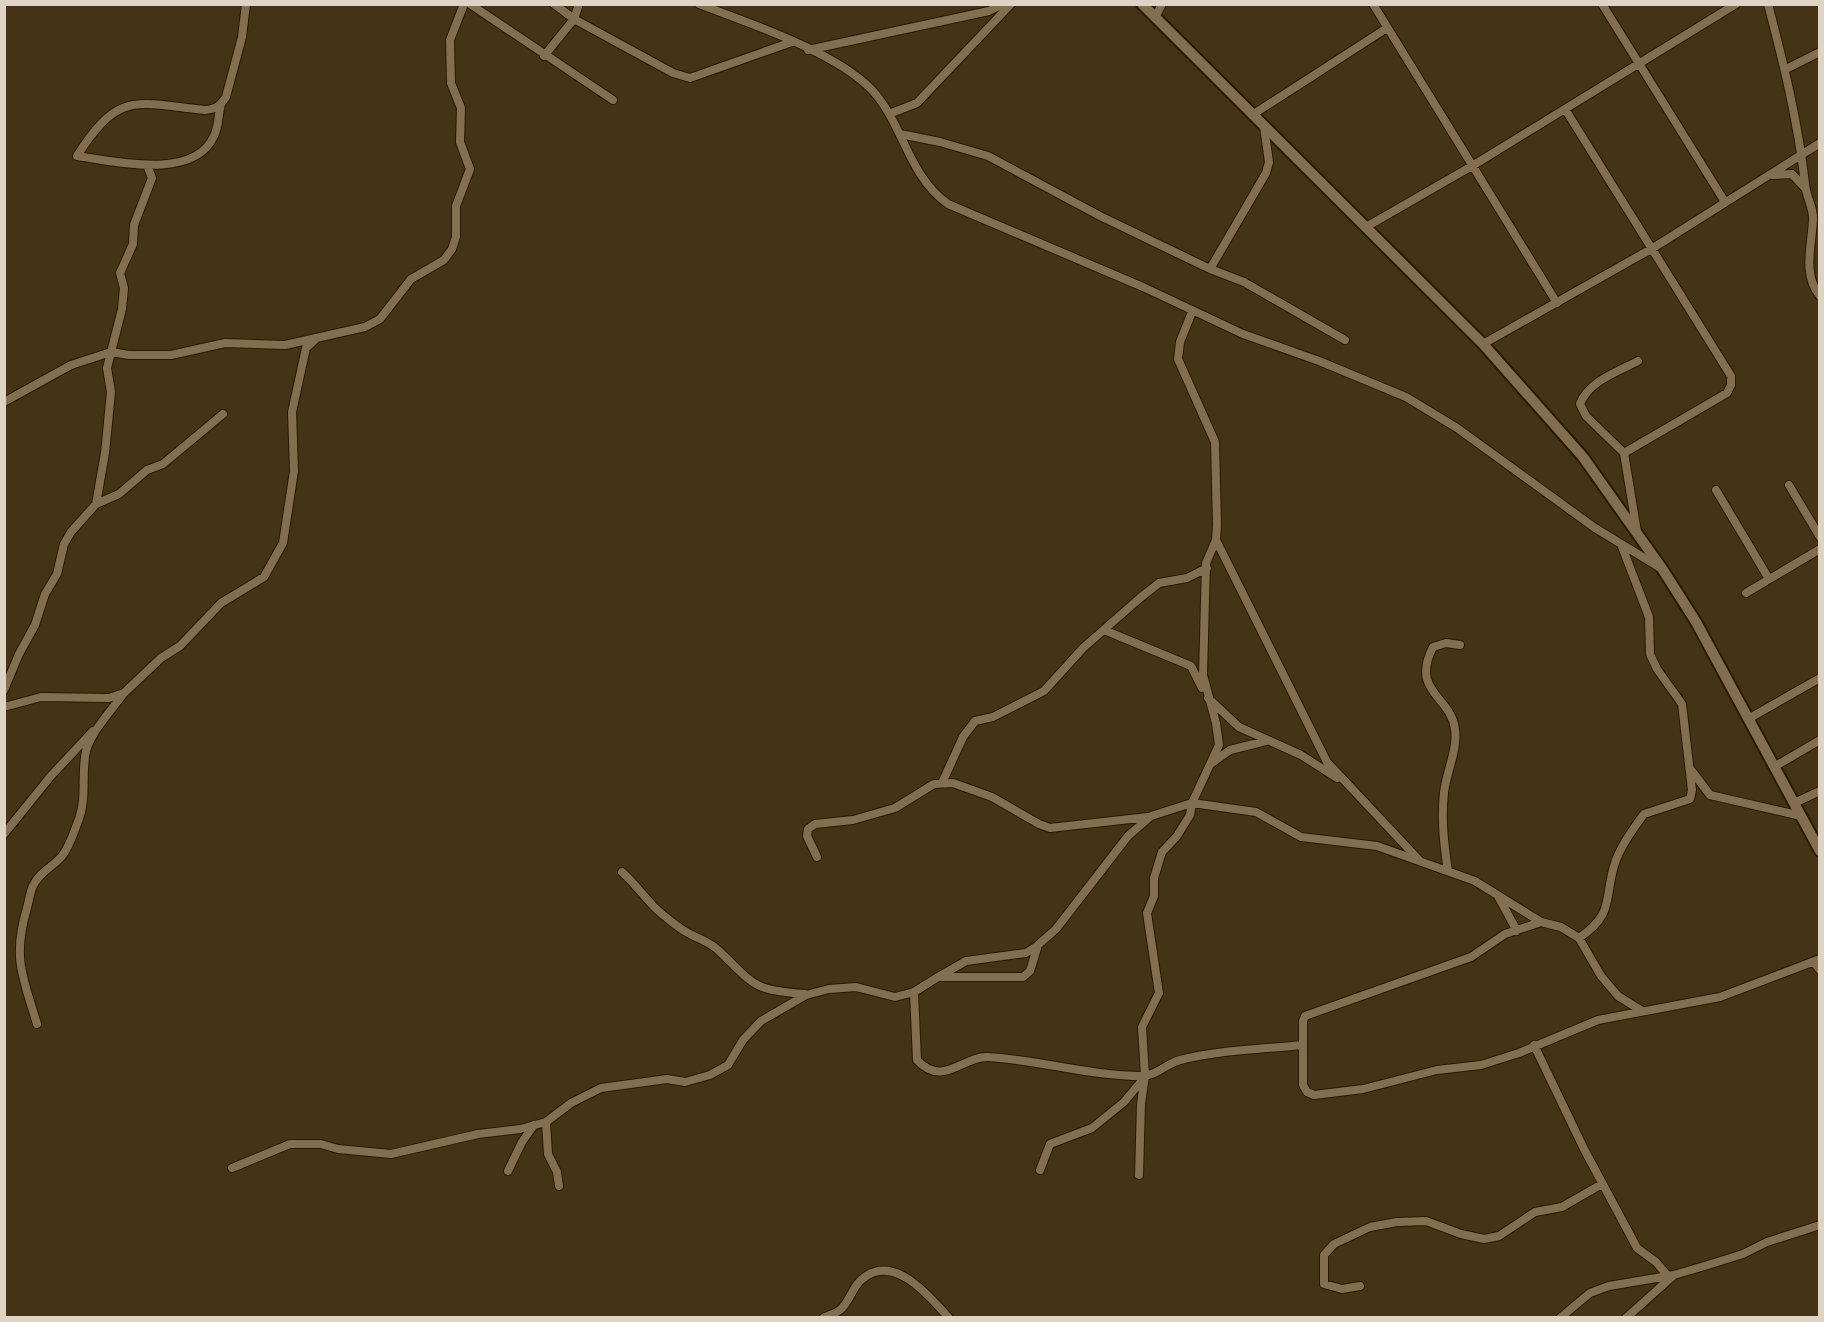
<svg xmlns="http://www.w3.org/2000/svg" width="1824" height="1322" viewBox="0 0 1824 1322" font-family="Jost,sans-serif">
<rect width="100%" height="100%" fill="#443317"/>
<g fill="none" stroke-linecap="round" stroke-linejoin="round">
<defs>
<path id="street" d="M470 4 613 100
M554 4 574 19 673 73 690 78 792 42
M699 4C749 23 836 52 872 90 904 125 908 176 948 204L1143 287 1243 334 1319 361 1406 397 1457 428 1595 528 1659 567
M1373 4 1557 303
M1602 4 1725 202
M1768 4C1784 65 1798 122 1805 184 1806 197 1814 208 1813 220 1812 243 1802 276 1820 296
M1155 18 1162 4
M808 50 989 11 1003 4
M544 56 574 19 579 4
M1786 69 1820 52
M221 104C218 114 219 127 214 136 194 181 114 161 77 156 119 90 135 103 205 110 216 109 220 106 226 97L242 37 246 4
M1565 109 1731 376V385L1727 393 1624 453
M889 114 917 103 1011 4
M1252 115 1387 28
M900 134 940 142 988 156 1100 216 1210 269 1244 282 1345 340
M1773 175 1792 174 1805 188
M1366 227 1472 166 1736 4
M1210 269 1266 173 1269 162 1264 127
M1192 312 1180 342 1178 359 1215 442 1217 525 1216 540 1206 563 1203 675 1216 723 1219 745 1192 803 1256 812 1301 837 1377 846 1475 881 1541 922 1561 927 1579 938 1601 976 1618 996 1642 1011
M1483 344 1653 248 1820 143
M4 402 71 365 111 352 129 355H171L225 343 285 345 365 327 380 319 411 279 444 260 452 249 456 237V206L470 169 460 142 461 108 451 83 450 40 464 4
M1789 485 1820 537
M1716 490 1769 579
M96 504 105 453 111 392 107 368 122 309 124 288 120 273 133 244 134 225 152 178 147 165
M1637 532 1624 453 1586 416 1580 404C1589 381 1617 372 1638 361
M1216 540 1327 762 1419 860
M1746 593 1820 549
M1104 630 1191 666 1202 688
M4 690 19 654 35 625 45 594 57 574 64 544 71 532 96 504 119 494 147 470 163 464 223 414
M1208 698 1239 727 1301 755 1337 778
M4 707 41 697 109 698 124 693 161 658 180 646 221 603 264 577 283 543 294 471 292 412 306 348 317 338
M1748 719 1820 678
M1212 763 1230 750 1266 741
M1774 767 1820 740
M1692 771 1710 795 1801 816
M942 783 963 737 975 721 993 717 1044 691 1083 648 1140 598 1159 583 1187 578 1207 568
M1794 803 1820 791
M4 834 50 777 93 731
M817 857 807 836 808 829 815 824 853 820 895 808 934 784 953 783 992 797 1039 824 1050 828 1148 817
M1448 871C1444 844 1441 819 1444 793 1446 772 1458 750 1455 729 1451 696 1410 692 1433 647L1446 643 1460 645
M622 872C637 885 647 902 663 915 672 922 680 929 690 934 699 939 711 943 718 950 755 985 751 990 805 994
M1498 896 1517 931
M1541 922 1505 934 1471 957 1305 1016 1303 1021V1085L1307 1092 1314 1095 1363 1089 1437 1070 1481 1065 1519 1053 1598 1020 1720 997 1820 959
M1579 938C1614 914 1604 901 1614 866 1619 848 1633 829 1644 814L1690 799 1692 790 1682 704 1657 669 1650 654 1649 617 1621 544
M1814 962 1820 970
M938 977 966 961 1026 953 1037 946
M37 1024C23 977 12 958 27 908 29 901 30 892 33 886 39 872 53 867 62 856 70 846 74 831 79 819 87 797 81 774 86 751 92 730 112 710 124 693
M1534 1045 1584 1149 1637 1248 1656 1262 1667 1275
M546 1122 548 1154 557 1172 559 1186
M232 1168 290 1144H321L338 1149 391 1154 478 1134 520 1129 546 1122 571 1103 601 1088 667 1079 685 1082 710 1075 728 1065 743 1040 761 1021 806 995 829 989 856 987 895 997 914 992
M1040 1170 1050 1144 1092 1128 1124 1102 1144 1078
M508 1171 522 1142 534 1125
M1139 1175 1141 1104 1145 1076 1142 1027 1159 993 1147 913 1154 896V878L1162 852 1177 836 1190 815 1192 803 1151 816 1128 836 1056 929 1038 945 1030 971 1023 977H938L914 992 917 1060C943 1088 962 1056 988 1057 1040 1060 1090 1076 1143 1076 1155 1076 1168 1063 1180 1060 1219 1050 1263 1049 1303 1045
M1360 1286 1342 1289 1324 1284V1255L1334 1244 1370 1227 1397 1222 1426 1221 1461 1234 1484 1239 1499 1236 1535 1212 1562 1207 1602 1184
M823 1318C828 1315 835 1314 840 1310 849 1303 852 1288 861 1280 893 1251 929 1296 949 1318
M1560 1318 1590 1293 1609 1286 1674 1275 1711 1264 1743 1254 1767 1242 1820 1225
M1626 1318 1674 1275"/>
<path id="secondary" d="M1142 4 1483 344 1583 457 1663 570 1696 622 1820 851"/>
</defs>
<use href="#street" stroke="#2a1a00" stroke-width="10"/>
<use href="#secondary" stroke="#2a1a00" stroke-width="14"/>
<use href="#street" stroke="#826f51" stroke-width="8"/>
<use href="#secondary" stroke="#826f51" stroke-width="10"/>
</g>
<rect width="1824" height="1322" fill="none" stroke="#dfd4c4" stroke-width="12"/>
</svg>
